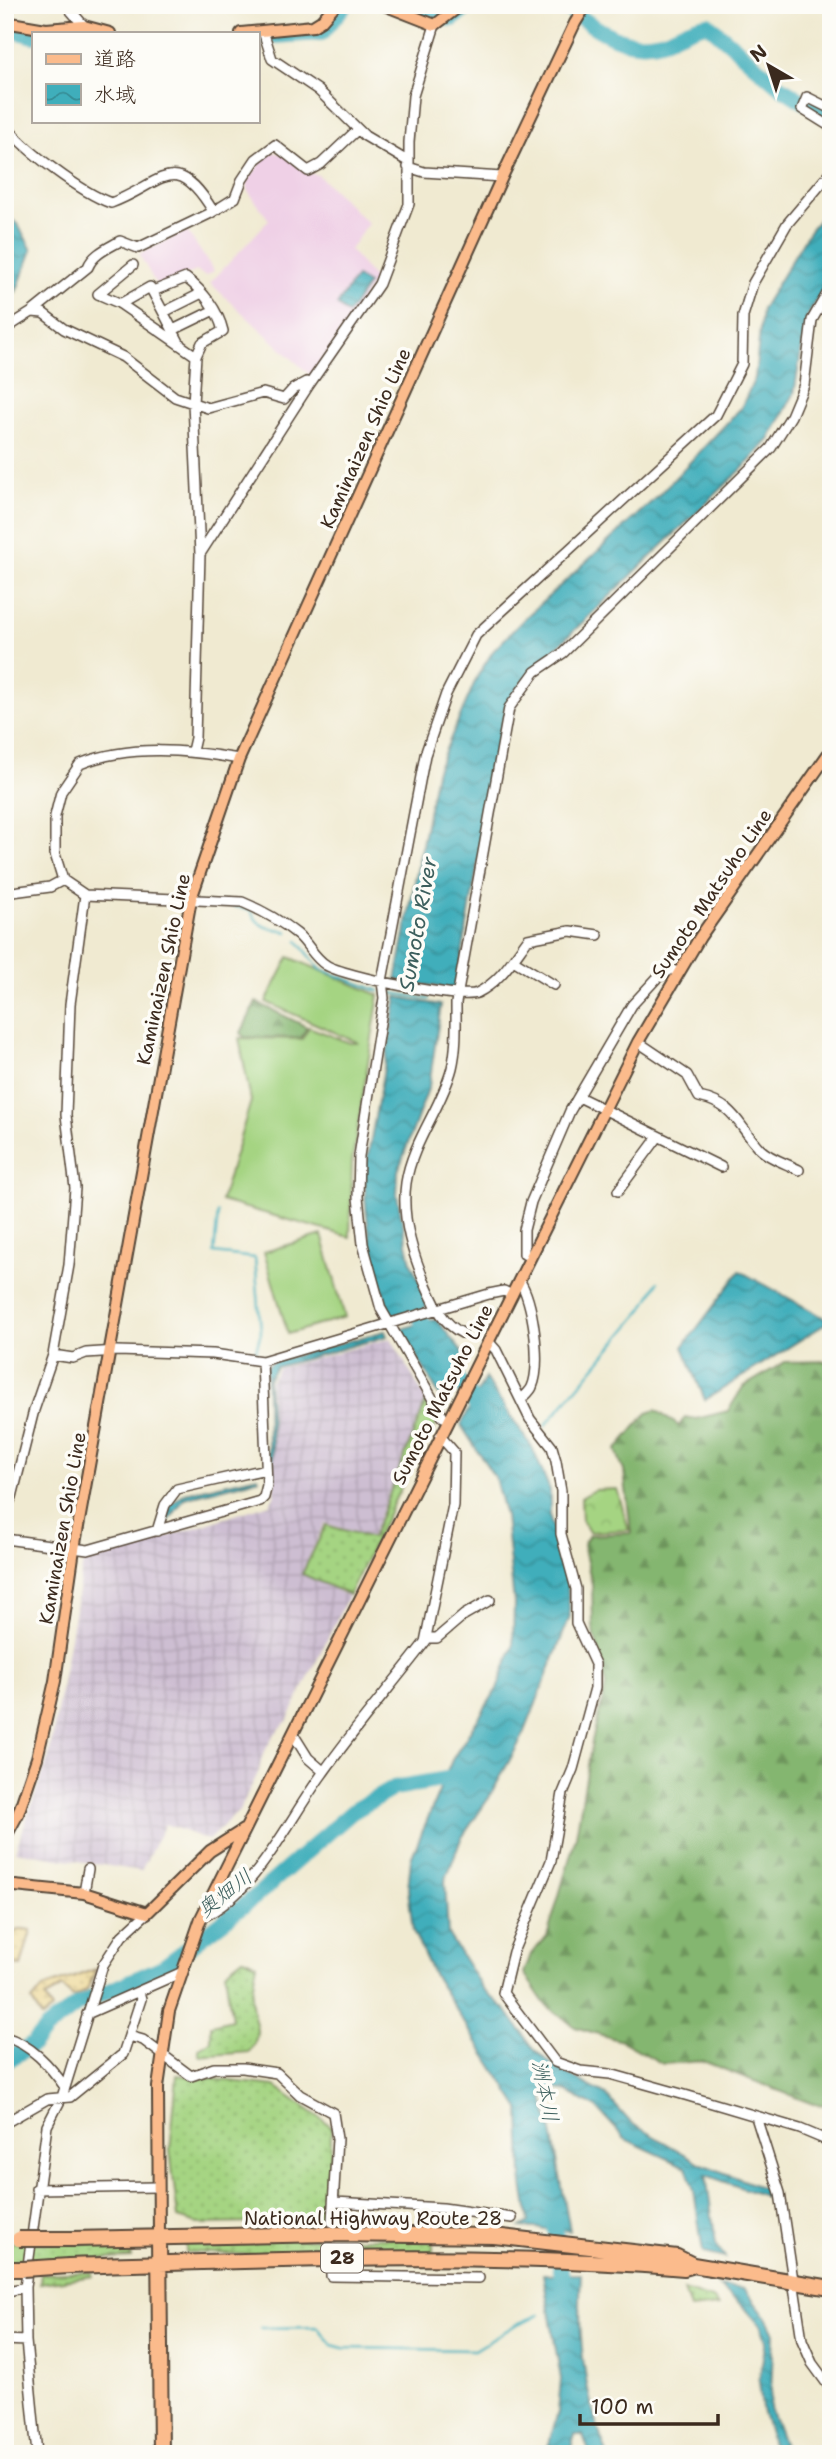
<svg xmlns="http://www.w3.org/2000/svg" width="836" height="2459" viewBox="0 0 836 2459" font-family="'Shantell Sans','Klee One',sans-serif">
<defs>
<pattern id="industrial-grid" width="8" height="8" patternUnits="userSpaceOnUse" patternTransform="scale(1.75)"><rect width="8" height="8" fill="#cdbed2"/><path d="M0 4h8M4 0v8" fill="none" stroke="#b1a3b4"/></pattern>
<pattern id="grass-dots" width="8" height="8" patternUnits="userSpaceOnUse" patternTransform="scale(1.75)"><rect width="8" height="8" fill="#a5d482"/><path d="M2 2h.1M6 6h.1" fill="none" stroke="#8fb670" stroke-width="1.8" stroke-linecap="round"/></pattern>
<pattern id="forest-firs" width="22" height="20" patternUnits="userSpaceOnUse" patternTransform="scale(1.75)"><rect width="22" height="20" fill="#84b670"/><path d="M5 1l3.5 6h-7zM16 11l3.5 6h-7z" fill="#6d945b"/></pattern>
<pattern id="sand-dots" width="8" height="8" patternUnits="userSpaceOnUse" patternTransform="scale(1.75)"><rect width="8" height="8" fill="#eeda9e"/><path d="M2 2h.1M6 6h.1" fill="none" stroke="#cdbb88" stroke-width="1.8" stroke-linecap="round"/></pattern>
<pattern id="park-crowns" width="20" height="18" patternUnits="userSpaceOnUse" patternTransform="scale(1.75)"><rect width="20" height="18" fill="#a5d482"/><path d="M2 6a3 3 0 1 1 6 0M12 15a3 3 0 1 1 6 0" fill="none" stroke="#8fb670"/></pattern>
<pattern id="water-waves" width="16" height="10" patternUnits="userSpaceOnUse" patternTransform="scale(1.75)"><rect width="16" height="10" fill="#3faebb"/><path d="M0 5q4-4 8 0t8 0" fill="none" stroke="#368e97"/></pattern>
</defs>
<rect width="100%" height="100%" fill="#fdfcf7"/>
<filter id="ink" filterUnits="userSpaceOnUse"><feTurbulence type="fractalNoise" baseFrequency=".0143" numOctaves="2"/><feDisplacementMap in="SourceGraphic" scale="14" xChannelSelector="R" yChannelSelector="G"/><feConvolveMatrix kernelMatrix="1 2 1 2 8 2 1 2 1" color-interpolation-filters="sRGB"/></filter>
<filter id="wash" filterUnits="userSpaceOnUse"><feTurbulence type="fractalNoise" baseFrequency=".00686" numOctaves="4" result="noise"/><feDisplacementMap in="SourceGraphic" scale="28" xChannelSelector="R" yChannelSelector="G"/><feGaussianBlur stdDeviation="1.57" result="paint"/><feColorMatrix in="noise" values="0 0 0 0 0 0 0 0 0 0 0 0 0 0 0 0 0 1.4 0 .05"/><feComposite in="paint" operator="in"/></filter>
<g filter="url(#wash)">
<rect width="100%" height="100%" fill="#f0ead1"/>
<path fill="#efd0e6" d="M273 152 285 155 305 172 318 175 368 223 350 250 375 280 312 377 210 283 269 220 248 191 247 182 266 155Z
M187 231 214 271 206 276 196 271 157 286 139 254Z"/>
<path fill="url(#industrial-grid)" d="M391 1338 426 1400 371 1537 325 1523 301 1574 348 1596 288 1720 273 1736 262 1757 259 1771 239 1811 208 1840 165 1824 141 1871 15 1851 49 1757 83 1563 270 1504 275 1494 270 1381 279 1368Z"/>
<path fill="url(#grass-dots)" stroke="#707f50" stroke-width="2" d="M427 1399 440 1417 426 1443 420 1448 349 1595 302 1574 326 1525 372 1538Z
M243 1958 257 1964C254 1977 251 1990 252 2004 254 2027 264 2030 249 2052L199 2056V2048L211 2041V2025L232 2020 225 1972Z
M177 2075 275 2086 331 2126 330 2222 198 2224 178 2218 170 2150Z
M433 2237V2254L289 2256 186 2252V2241Z
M5 2242 132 2245 131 2258 5 2263Z
M93 2272V2276L40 2283 41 2274Z
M684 2290 712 2299 718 2306 690 2309Z"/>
<path fill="url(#forest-firs)" stroke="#607047" stroke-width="2" d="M256 1002 307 1027 301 1038 244 1037 241 1033Z
M831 1361V2105L813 2104 703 2061 663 2064 622 2041 575 2027 545 2004 524 1973 531 1954 547 1937 576 1836 592 1741 606 1686 593 1627 592 1584 583 1545 589 1535 631 1533 624 1471 616 1450 647 1413 656 1410 679 1426 685 1417 696 1419 728 1411 743 1387 785 1362Z"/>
<path fill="url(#sand-dots)" stroke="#94825e" stroke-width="2" d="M22 1929 31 1930 21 1966 5 1964V1936Z
M96 1969 87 1990 73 1997 62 1987 45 1998 52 2010 42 2018 32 2001 43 1988Z"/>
<path fill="url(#park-crowns)" stroke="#707f50" stroke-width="2" d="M617 1489 629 1530 589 1532 582 1520 581 1498 594 1490Z"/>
<path fill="#a5d482" stroke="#707f50" stroke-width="2" d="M289 957 379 995 352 1162 350 1237 221 1201 251 1101 239 1038 302 1039 309 1027 350 1043H359L266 1002Z
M322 1235 345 1317 288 1334 264 1252Z"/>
<path fill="url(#water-waves)" stroke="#3d6c6c" stroke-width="2" d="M831 205V276L807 317 794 394 769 440 744 467 533 670 516 690 502 722 456 990 396 980 436 772 477 677 493 651 524 619 659 495 741 408 755 378 762 309 810 230Z
M5 216 17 223 32 250 16 292 5 299Z
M356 277 368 284 348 314 337 305Z
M397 997 441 1005 429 1086 398 1171 397 1195 411 1263 430 1305 391 1316C376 1269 363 1223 365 1172Z
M740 1271 830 1321 705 1400 683 1347Z
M436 1319 467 1358 443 1402 401 1329Z
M385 1331 387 1336 276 1367 268 1379 274 1477H269L266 1367 272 1362Z
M485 1378 532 1447 550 1490V1518L567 1582 570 1616 524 1734 490 1796 461 1839 445 1881 448 1934 482 1988 507 2011 535 2050 556 2068 606 2095 631 2123 702 2164 773 2192 775 2200 706 2175 716 2244 725 2258 703 2253 694 2190 686 2167 625 2139 597 2108 566 2091 551 2087 542 2095 551 2126 570 2231 521 2227 529 2222 522 2178 520 2109 433 1974 413 1931 408 1889 411 1859 452 1760 497 1689 513 1646 514 1603 505 1516 495 1478 461 1425Z
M258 1476 259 1479 185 1498 167 1523 164 1522 171 1504 185 1493Z
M543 2274H581C577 2335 584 2396 607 2454H590L583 2435H575L569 2454H546L558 2412 561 2379Z
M718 2286 744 2289 766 2317 774 2333 770 2408 787 2454H775L762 2409 759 2381 766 2341 761 2326 746 2309Z"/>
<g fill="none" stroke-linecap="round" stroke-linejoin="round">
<path stroke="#3faebb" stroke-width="2.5" d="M232 906 250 910C263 933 267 925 288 932
M298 941 320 969 379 991
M386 992 429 999
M218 1213 214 1253 255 1258 261 1332 255 1353
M546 1425 644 1308 658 1282
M261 2328 318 2327 332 2345 343 2348 475 2350 517 2324 539 2315"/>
<path stroke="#3faebb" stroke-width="16" d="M401 5 431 17 453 19 471 5
M563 5C595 28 627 54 667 39 680 34 694 25 708 24L779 86 804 102
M5 28 33 36
M63 33H83
M257 37 322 33 345 5
M816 108 831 117
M407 1290 432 1342
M445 1361 484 1417
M5 2062 33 2044 46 2029 77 2005 163 1967 255 1897 352 1812 394 1788 465 1776
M553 2211 564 2293"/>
</g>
</g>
<g filter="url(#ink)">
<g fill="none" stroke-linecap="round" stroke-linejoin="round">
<path stroke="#ccc4ad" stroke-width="9" stroke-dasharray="9 4.5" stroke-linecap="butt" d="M331 2262 332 2230"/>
<defs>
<path id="minor" d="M66 5 84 26
M263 31 272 59 318 90 365 136 409 162
M831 109 807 97 802 109 831 127
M5 124C21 148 84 194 111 203 162 184 175 148 213 211
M408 167 424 172 502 177
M133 265 98 294 119 303 196 356
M153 291 186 278C203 291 218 310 223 331L202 343 196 356 193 403 200 554 195 738 192 751
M120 304 150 287 180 344
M32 312 88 267C93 254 108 248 120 241L138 248 211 213 235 198 242 180 256 159 275 145 308 171 321 164 358 129
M164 312 202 293
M5 329 32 312 43 313 64 329 123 357 175 397 208 408 263 393 284 399 293 389 306 382 309 385
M173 330 214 310
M200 554 309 385 379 284 409 204V142L413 96 435 25
M239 759C188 750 130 744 80 764L61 792 55 816V854L63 880 85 895 242 902C261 910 281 921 297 934 308 943 314 958 326 965 343 976 461 1000 477 993 500 982 513 959 528 939L570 931 598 935
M5 893 50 887 63 880
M513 960 554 985
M638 1042 687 1075 699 1097C736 1105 737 1125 760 1149 770 1159 788 1164 799 1170
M579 1097 721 1167
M618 1191 658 1137
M530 1257 524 1254V1230L531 1202 570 1111 632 1005 657 978 672 969 677 972
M519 1280C533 1299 542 1365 532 1387 530 1392 524 1396 521 1400
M462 1333C443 1324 435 1305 427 1287 413 1256 401 1218 406 1183 412 1142 442 1107 452 1068 457 1047 456 1025 456 1003L509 708 535 672 563 653 771 448 791 416 804 385 812 320 831 287
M488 1341 496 1350 530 1419 552 1447 556 1461 561 1491V1534L576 1589V1623L595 1664V1688L573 1769 563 1793 551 1861 513 1952 503 1993 555 2062 580 2071 610 2074 685 2095 800 2129 831 2142
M53 1355 73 1358 86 1353 117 1351 213 1354 262 1361 489 1294 504 1291 512 1295
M443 1417 381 1309 363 1244 358 1197 359 1156 384 998 382 981 425 755 446 694 476 635 716 415 742 364 743 316 753 283 787 224 831 172
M5 1510 12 1497 34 1410 53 1355 69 1265 75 1188 66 1115 70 1004 85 895
M157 1531 165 1505 177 1489 266 1469
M5 1539 88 1550 260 1501 264 1497 267 1485 262 1361
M425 1642 453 1505 454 1452 440 1436
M293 1734 308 1758 323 1771
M84 1893 88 1869
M201 1918C259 1890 286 1823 323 1773 356 1726 394 1683 428 1638H437L464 1615 490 1600
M87 2014 180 1973
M129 2036 143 2040 191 2076 214 2068H243L277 2073 300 2095 333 2113 337 2139 332 2222
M5 2037C31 2044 50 2066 65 2087
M756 2117 780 2193 802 2340 812 2363 831 2389
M5 2123 47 2099 70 2097 123 2054 141 1999 139 1992
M36 2189 157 2187
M334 2202 443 2208 512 2218
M331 2270V2276L479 2278
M5 2292 25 2287
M5 2340 26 2341
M37 2454 26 2341 25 2287 47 2126 62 2097 103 1965 122 1936 147 1913"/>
<path id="major" d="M384 5 435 25 461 5
M5 22 46 29 84 26 110 33
M241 33 313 26 321 21 335 5
M5 1838 18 1814 37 1758 55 1681 74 1549 191 899 239 759 502 177 575 23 586 5
M5 1885 84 1893 147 1913 210 1851 243 1830
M159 2237 158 2087 169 2011 201 1918 638 1042 700 937 831 750"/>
<path id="highway" d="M159 2237 161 2454
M71 2239 331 2234 494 2236 677 2257 693 2265 831 2288
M69 2266C274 2260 479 2251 684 2268L691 2266
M5 2269H23"/>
</defs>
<use href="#minor" stroke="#564739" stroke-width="12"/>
<use href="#major" stroke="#564739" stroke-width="14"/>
<use href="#highway" stroke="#564739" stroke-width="18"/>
<use href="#minor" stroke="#fff" stroke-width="9"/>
<use href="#major" stroke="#fbbb8c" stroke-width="10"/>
<use href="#highway" stroke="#fbbb8c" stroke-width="14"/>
<defs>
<path id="highway-bridge" d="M19 2239H71
M23 2269 69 2266"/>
</defs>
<use href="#highway-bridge" stroke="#564739" stroke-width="18" stroke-linecap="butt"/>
<use href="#highway-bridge" stroke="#fbbb8c" stroke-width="14"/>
</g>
</g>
<g text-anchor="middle" stroke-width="7" stroke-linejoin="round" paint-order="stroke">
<rect fill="#fdfcf7" stroke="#75695f" stroke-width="2" x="321" y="2243.5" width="42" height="29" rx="5"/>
<g font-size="18" font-weight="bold" fill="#3b2a1e">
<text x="342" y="2264">28</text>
</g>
<g font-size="19" fill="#3b2a1e" stroke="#fdfcf7">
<text transform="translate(365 438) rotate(-66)" y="7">Kaminaizen Shio Line</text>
<text transform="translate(711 893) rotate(-56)" y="7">Sumoto Matsuho Line</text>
<text transform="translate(163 969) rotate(-78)" y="7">Kaminaizen Shio Line</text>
<text transform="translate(442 1394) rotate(-63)" y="7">Sumoto Matsuho Line</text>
<text transform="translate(62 1528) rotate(-80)" y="7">Kaminaizen Shio Line</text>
<text x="373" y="2225">National Highway Route 28</text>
</g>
<g font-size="21" font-style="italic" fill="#3d5f5d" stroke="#fdfcf7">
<text transform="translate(418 924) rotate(-80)" y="7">Sumoto River</text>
<text transform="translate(225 1893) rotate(-38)" y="7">奥畑川</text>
<text transform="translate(545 2091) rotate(79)" y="7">洲本川</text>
</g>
</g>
<rect width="836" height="2459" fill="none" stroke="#fdfcf7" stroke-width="28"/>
<rect x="32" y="32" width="228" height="91" fill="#fdfcf7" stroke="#afa8a0" stroke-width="2"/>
<rect x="46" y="54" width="35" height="10" fill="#fbbb8c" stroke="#afa8a0" stroke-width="2"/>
<text x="94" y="66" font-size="21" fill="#3b2a1e">道路</text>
<rect x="46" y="84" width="35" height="21" fill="url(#water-waves)" stroke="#afa8a0" stroke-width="2"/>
<text x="94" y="102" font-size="21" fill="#3b2a1e">水域</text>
<g transform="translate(769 66) rotate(321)" stroke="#fdfcf7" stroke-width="5" paint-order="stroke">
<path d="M0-5L12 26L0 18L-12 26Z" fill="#3b2a1e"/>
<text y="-10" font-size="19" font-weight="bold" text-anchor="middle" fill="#3b2a1e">N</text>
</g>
<path d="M580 2414v10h138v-10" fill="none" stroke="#3b2a1e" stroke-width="3.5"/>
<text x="591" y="2414" font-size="21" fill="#3b2a1e" stroke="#fdfcf7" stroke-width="5" paint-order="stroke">100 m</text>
</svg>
